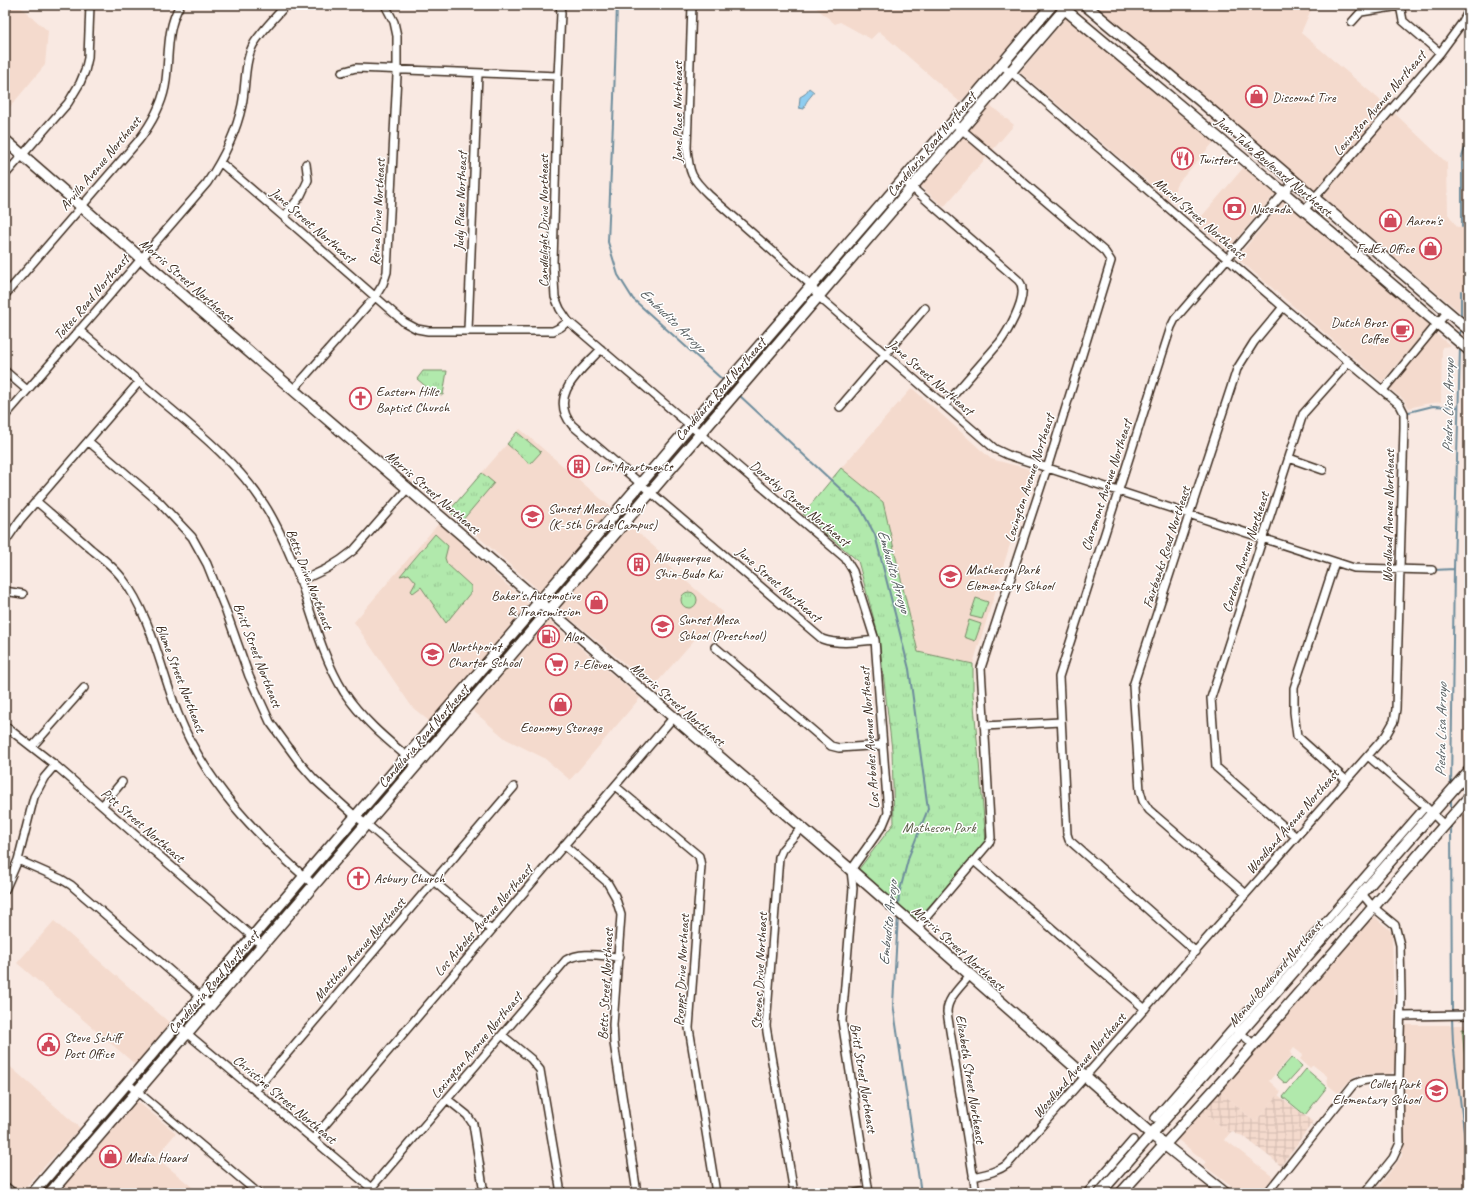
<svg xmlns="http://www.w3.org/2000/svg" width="1474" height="1198" viewBox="0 0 1474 1198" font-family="Caveat,sans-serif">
<defs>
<pattern id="industrial-grid" width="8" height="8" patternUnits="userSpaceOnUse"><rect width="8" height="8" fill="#f4dacd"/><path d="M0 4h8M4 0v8" fill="none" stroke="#d2bbb0"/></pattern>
<pattern id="grass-tufts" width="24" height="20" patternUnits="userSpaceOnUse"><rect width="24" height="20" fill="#b1e9ac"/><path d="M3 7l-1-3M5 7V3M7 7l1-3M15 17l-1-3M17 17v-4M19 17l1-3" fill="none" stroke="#99c894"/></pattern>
</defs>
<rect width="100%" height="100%" fill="#f9e9e2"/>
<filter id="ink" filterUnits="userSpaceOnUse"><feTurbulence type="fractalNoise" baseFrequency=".025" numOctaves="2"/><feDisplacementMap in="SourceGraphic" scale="8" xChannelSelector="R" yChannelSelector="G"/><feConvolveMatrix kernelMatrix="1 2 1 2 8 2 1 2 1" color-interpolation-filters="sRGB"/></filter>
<g filter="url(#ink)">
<path fill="#f4dacd" d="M13 5H18L48 31 45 65 5 113V15Z
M813 5H1045L993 67 960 102 879 31 871 39 840 22 835 24Z
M1095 5H1313L1301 33 1387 106 1447 163 1448 214 1457 227 1469 226 1466 317 1370 237Z
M1066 18 1214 142 1177 184 1170 201 1020 72Z
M990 105 1014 125 944 207 921 187V184Z
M1244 167 1275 194 1227 250 1196 223Z
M1284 200 1431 324 1382 382 1237 258Z
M1435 333 1451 346 1442 347 1441 402 1425 404 1409 408 1404 400 1389 388Z
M912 388 991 459 1033 470 973 664 918 652 883 502 841 468Z
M520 429 614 510 543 594 449 511Z
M1469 520V755L1464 748Z
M439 523 530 606 447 704 429 721 412 707 354 622Z
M629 525 667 558 664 562 722 612 723 621 711 633 701 636 695 639 653 687 561 611 562 604Z
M548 620 640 698 570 780 544 758 506 739 471 709Z
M1469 806V894L1466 897V840L1463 814Z
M1374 916 1392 932 1395 1067 1394 1071 1390 1074H1365L1357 1075 1353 1077 1338 1093 1328 1085 1327 1076 1313 1065 1310 1068 1300 1059 1303 1055 1294 1048 1290 1053 1292 1055 1269 1081 1281 1092 1255 1122 1220 1091 1371 917Z
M54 921 172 1025 136 1065 17 963Z
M1403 1025H1469V1193H1374L1402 1156Z
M5 1062 80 1128 21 1192 5 1179Z
M137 1101 176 1133 156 1157 199 1193H55L135 1102Z
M1202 1111 1230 1133 1224 1140 1226 1142 1227 1141 1273 1177 1260 1193H1240L1203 1165 1206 1162 1177 1139Z"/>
<path fill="url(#industrial-grid)" d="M1220 1091 1255 1122 1278 1095 1313 1122 1281 1166 1247 1139 1243 1136 1236 1134 1232 1131 1230 1133 1202 1111Z"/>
<path fill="url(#grass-tufts)" stroke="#768a65" d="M423 371H447L443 395C433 395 425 385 417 379Z
M517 432 541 452 530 464 507 444Z
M841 468 883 502 918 652 973 664V694L986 842 916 921 859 869 894 823 892 750 879 638 858 561 803 514Z
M482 473 494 483 461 522 449 511Z
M435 534 448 546 445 558 447 564 471 586V592L446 623 421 587 413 593 411 591 416 582 409 574 400 576Z
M681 600a8 8 0 1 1 16 0a8 8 0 1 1-16 0Z
M1462 1029 1469 1030V1101Z"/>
<path fill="#b1e9ac" stroke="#768a65" d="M976 598 988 602 982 619 970 616Z
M969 620 981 624 975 641 964 637Z
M1292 1057 1302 1066 1286 1084 1276 1075Z
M1306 1069 1327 1087 1305 1115 1283 1097Z"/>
<path fill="#8fcdf0" stroke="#6d8c9c" d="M809 88 814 92C810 98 805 101 804 109L799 108 800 97 805 94Z"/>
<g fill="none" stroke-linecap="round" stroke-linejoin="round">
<path stroke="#6d8c9c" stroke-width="2" d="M617 5 614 98 608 242 618 275 633 299 724 381
M1462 227V157L1469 135
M1461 317V291
M1460 337V328
M739 395 860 507 875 535 909 669 928 809 909 856 899 894 898 908
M1405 413 1433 406 1458 407
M1434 570 1454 569
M1451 785 1454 569 1460 348
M1451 811V798
M1451 824 1452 1013
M898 916 893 1004 921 1193
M1452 1018 1453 1043 1469 1170"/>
<defs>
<path id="street" d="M560 5 561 13 558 76 553 263 555 297 560 309 568 321 845 558 853 571 875 640 888 813 883 825 851 870 853 888 842 1021 869 1193
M692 5 687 148C689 173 691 178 709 195L811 285 818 296 995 449 1008 455 1354 568 1432 570
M1400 5 1403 21 1440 53
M1352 22 1361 12 1400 6
M342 72 356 68 558 76
M221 163 284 217 404 322 417 329 428 331H553L561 327 568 321
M5 175 68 103 80 83 85 71 88 58 90 5
M908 184 1018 280C1020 282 1022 286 1022 289 1024 303 1008 331 1000 342L945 405
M1304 210 1440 53 1462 23 1469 10
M284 217 301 195 308 180 306 164
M5 295 139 140C151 124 161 107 165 87 170 59 165 31 180 5
M79 330C108 355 136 379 164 403 201 434 237 463 264 504 279 527 290 554 300 580 313 618 323 658 344 692 363 721 391 743 417 765
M468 330 478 73
M601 349C582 370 547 395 572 425L822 639C839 645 857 642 875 640
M5 371 27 390
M293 390 375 297 383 284 387 272 397 75V36L394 22 385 5
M1383 390 1448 311
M840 407 925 308
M5 416 207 183C223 159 236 134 242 105 246 86 244 63 253 45 262 30 275 18 286 5
M88 441 159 502 192 537 207 564 226 611 249 676 270 722 300 763 314 779 355 816 370 827 491 930
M1289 458 1323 470
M36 501C55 517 73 533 91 549 102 558 114 567 122 578 151 615 161 671 178 714 206 784 258 837 314 885
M5 542 20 520 139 382
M1335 562 1294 688V712L1297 736 1346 780
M299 580C321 574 337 564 354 550L408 488
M5 591 23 594
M715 647 831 746 839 748 883 745
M5 726 55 765 262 945
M984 726 1061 722
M32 747 84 688
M1368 756 1423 804 1445 826
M615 786 699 856 701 866 689 1028 716 1193
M102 806 122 782
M1296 837 1216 767 1211 698 1303 414 1349 362
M564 845 607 882 615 896 621 915 613 1025 614 1043 637 1193
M18 860 61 879 71 885 211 1006
M974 861 1145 1009
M5 890 18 860 34 797 44 778 55 765
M1246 894 1149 810 1143 801 1140 791 1133 686 1237 369 1254 342 1283 307
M1362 894 1373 907 1395 925 1400 945 1401 995 1399 1079 1400 1143 1393 1158 1365 1193
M917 928 989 843 991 838 981 668 1049 462 1111 261 1105 252 953 122
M1196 952 1069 840 1067 834 1059 677 1171 327 1175 319 1294 181
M969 976C961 987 947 998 947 1012L976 1193
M1401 1016 1469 1015
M177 1025 377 1193
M1237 1030 1253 1044
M502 1035 531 1059 540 1070 561 1193
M127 1083 258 1193
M255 1091 514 787
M447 1099 467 1115 473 1124 484 1193
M1155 1118 1425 807
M313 1139 673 718
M973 1177C986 1174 997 1172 1008 1164L1386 735 1394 721 1396 709 1404 427V413L1400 405 1283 307 1011 72 1001 65
M371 1188 566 960C581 951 602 956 619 957
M794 1193 766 1026 779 857 782 850 801 828
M856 1193 868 1191
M1087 1193 1133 1140
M1267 1193 1353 1085C1365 1077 1384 1080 1399 1079"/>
<path id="secondary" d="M1085 5 1198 99 1469 330
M5 6 6 5
M1061 6 1284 193 1469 350
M5 140 190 301 851 870 1151 1134 1225 1193
M5 1188 11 1193
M33 1193 690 426 953 122 1052 5
M50 1193 1068 5
M1100 1193 1469 771
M1121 1193 1224 1079 1469 797"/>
</defs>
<use href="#street" stroke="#3b2a1e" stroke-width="10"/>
<use href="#secondary" stroke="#3b2a1e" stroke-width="13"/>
<use href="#street" stroke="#fff" stroke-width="7"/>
<use href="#secondary" stroke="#fff" stroke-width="10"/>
</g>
</g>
<defs>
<symbol id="shop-ring" viewBox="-11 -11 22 22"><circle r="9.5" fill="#fff" stroke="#d1495b" stroke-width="1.5"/><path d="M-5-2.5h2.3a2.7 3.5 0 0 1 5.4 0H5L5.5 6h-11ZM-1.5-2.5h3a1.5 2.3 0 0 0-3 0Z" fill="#d1495b"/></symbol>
<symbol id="restaurant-ring" viewBox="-11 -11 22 22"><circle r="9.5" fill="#fff" stroke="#d1495b" stroke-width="1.5"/><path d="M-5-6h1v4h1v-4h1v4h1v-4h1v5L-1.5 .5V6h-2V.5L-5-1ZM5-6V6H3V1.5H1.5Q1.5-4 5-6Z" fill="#d1495b"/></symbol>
<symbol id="bank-ring" viewBox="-11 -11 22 22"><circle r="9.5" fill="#fff" stroke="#d1495b" stroke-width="1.5"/><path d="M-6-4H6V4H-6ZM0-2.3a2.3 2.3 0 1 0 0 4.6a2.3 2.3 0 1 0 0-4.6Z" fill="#d1495b"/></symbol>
<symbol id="cafe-ring" viewBox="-11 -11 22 22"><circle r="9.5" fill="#fff" stroke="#d1495b" stroke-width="1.5"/><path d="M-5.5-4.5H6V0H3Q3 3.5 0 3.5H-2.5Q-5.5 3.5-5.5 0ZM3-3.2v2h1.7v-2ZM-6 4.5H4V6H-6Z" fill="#d1495b"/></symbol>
<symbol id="church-ring" viewBox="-11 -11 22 22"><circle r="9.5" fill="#fff" stroke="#d1495b" stroke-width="1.5"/><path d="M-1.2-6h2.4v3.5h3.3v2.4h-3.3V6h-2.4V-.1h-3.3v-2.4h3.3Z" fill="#d1495b"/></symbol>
<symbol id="building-ring" viewBox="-11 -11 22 22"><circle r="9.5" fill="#fff" stroke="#d1495b" stroke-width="1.5"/><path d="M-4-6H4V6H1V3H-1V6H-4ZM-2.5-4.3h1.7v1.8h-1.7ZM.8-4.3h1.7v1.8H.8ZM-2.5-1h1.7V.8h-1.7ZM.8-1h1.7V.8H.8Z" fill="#d1495b"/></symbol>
<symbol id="school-ring" viewBox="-11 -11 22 22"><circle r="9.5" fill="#fff" stroke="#d1495b" stroke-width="1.5"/><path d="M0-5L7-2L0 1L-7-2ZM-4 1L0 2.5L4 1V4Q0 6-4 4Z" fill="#d1495b"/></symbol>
<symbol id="fuel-ring" viewBox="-11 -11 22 22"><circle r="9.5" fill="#fff" stroke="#d1495b" stroke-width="1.5"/><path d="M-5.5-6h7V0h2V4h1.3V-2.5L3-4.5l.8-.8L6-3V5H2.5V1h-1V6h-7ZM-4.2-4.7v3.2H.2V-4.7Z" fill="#d1495b"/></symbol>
<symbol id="supermarket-ring" viewBox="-11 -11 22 22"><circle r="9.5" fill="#fff" stroke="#d1495b" stroke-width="1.5"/><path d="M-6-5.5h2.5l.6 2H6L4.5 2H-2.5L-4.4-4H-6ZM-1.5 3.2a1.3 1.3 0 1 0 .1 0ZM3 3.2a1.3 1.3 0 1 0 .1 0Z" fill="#d1495b"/></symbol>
<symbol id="civic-ring" viewBox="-11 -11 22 22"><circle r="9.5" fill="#fff" stroke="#d1495b" stroke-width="1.5"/><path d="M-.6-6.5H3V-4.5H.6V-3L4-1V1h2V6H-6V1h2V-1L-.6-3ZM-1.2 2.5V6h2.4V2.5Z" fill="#d1495b"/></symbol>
</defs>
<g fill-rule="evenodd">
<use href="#shop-ring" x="1244" y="84" width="25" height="25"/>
<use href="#restaurant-ring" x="1170" y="146" width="25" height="25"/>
<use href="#bank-ring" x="1222" y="196" width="25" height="25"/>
<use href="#shop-ring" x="1378" y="208" width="25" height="25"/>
<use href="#shop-ring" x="1418" y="236" width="25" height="25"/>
<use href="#cafe-ring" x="1390" y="318" width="25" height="25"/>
<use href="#church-ring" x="348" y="386" width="25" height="25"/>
<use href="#building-ring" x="566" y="454" width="25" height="25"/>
<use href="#school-ring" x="520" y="504" width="25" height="25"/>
<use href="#building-ring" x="626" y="552" width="25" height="25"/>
<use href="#school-ring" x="938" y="564" width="25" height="25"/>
<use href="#shop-ring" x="584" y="590" width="25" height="25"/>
<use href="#school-ring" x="650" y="614" width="25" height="25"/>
<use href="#fuel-ring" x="536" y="624" width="25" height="25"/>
<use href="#school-ring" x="420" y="642" width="25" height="25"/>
<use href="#supermarket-ring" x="544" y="652" width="25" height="25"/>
<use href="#shop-ring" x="548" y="692" width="25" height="25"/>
<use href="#church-ring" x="346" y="866" width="25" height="25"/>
<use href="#civic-ring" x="36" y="1032" width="25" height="25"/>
<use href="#school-ring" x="1424" y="1078" width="25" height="25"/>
<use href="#shop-ring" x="98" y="1144" width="25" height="25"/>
</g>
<g text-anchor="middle" stroke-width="3" stroke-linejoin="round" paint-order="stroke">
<g font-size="14" fill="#3b2a1e" stroke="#fff" text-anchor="start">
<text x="1272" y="102">Discount Tire</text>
<text x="1198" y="164">Twisters</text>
<text x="1250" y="213">Nusenda</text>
<text x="1406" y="225">Aaron's</text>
<text x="1414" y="253" text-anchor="end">FedEx Office</text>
<text x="1388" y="327" text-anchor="end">Dutch Bros.<tspan x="1388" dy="16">Coffee</tspan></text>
<text x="376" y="396">Eastern Hills<tspan x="376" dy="16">Baptist Church</tspan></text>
<text x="594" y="471">Lori Apartments</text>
<text x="548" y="513">Sunset Mesa School<tspan x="548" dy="16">(K-5th Grade Campus)</tspan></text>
<text x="654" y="562">Albuquerque<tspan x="654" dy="16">Shin-Budo Kai</tspan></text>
<text x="966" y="574">Matheson Park<tspan x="966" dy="16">Elementary School</tspan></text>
<text x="580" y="600" text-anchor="end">Baker's Automotive<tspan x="580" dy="16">&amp; Transmission</tspan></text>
<text x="678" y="624">Sunset Mesa<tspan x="678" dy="16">School (Preschool)</tspan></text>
<text x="564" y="641">Alon</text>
<text x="448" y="651">Northpoint<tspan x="448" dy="16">Charter School</tspan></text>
<text x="572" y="669">7-Eleven</text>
<text x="561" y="732" text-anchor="middle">Economy Storage</text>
<text x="374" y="883">Asbury Church</text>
<text x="64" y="1042">Steve Schiff<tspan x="64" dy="16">Post Office</tspan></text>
<text x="1420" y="1088" text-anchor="end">Collet Park<tspan x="1420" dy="16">Elementary School</tspan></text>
<text x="126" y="1162">Media Hoard</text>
</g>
<g font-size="14" fill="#3b2a1e" stroke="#fff">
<text transform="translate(1379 103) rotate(-49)" y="5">Lexington Avenue Northeast</text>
<text transform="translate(677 112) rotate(-90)" y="5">Jane Place Northeast</text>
<text transform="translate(931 144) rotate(-50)" y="5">Candelaria Road Northeast</text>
<text transform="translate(100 163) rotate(-50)" y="5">Arvilla Avenue Northeast</text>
<text transform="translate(1274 166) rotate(40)" y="5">Juan Tabo Boulevard Northeast</text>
<text transform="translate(460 201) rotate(-88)" y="5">Judy Place Northeast</text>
<text transform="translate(377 212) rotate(-87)" y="5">Reina Drive Northeast</text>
<text transform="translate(1200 218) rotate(41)" y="5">Muriel Street Northeast</text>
<text transform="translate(543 221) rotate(-90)" y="5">Candlelight Drive Northeast</text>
<text transform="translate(313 225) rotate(41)" y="5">June Street Northeast</text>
<text transform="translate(187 280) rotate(41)" y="5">Morris Street Northeast</text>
<text transform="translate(91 297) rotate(-49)" y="5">Toltec Road Northeast</text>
<text transform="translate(931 377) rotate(41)" y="5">Jane Street Northeast</text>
<text transform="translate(720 389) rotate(-49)" y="5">Candelaria Road Northeast</text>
<text transform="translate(1029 478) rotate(-72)" y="5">Lexington Avenue Northeast</text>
<text transform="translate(1106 485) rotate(-72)" y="5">Claremont Avenue Northeast</text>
<text transform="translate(433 492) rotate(41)" y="5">Morris Street Northeast</text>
<text transform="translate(800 503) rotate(40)" y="5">Dorothy Street Northeast</text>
<text transform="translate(1388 516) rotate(-89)" y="5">Woodland Avenue Northeast</text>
<text transform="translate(1166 547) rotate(-72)" y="5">Fairbanks Road Northeast</text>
<text transform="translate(1245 552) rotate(-72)" y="5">Cordova Avenue Northeast</text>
<text transform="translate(310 579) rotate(69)" y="5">Betts Drive Northeast</text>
<text transform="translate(779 584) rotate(41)" y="5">June Street Northeast</text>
<text transform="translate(258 655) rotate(69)" y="5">Britt Street Northeast</text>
<text transform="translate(181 678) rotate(69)" y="5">Blume Street Northeast</text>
<text transform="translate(678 704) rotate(41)" y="5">Morris Street Northeast</text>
<text transform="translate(423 736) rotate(-49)" y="5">Candelaria Road Northeast</text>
<text transform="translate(869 738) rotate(-94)" y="5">Los Arboles Avenue Northeast</text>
<text transform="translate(1292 821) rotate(-49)" y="5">Woodland Avenue Northeast</text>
<text transform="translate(143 825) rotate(41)" y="5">Pitt Street Northeast</text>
<text transform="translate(483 920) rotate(-49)" y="5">Los Arboles Avenue Northeast</text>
<text transform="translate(959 948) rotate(42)" y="5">Morris Street Northeast</text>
<text transform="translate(359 949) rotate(-49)" y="5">Matthew Avenue Northeast</text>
<text transform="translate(681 970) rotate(-87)" y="5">Propps Drive Northeast</text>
<text transform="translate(759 971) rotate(-87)" y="5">Stevens Drive Northeast</text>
<text transform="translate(1275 973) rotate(-49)" y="5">Menaul Boulevard Northeast</text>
<text transform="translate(213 982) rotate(-49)" y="5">Candelaria Road Northeast</text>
<text transform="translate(605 984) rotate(-87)" y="5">Betts Street Northeast</text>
<text transform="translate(476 1045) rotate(-50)" y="5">Lexington Avenue Northeast</text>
<text transform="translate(1079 1065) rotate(-49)" y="5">Woodland Avenue Northeast</text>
<text transform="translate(864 1078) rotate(81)" y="5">Britt Street Northeast</text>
<text transform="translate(971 1079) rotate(81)" y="5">Elizabeth Street Northeast</text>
<text transform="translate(285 1099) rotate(40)" y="5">Christine Street Northeast</text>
</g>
<g font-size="14" fill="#585a42" stroke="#fff">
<text x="939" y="832">Matheson Park</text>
</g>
<g font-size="15" font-style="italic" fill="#545b5d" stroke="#fff">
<text transform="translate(673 320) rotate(44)" y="5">Embudito Arroyo</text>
<text transform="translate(1448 406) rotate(-89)" y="5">Piedra Lisa Arroyo</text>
<text transform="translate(894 571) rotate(74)" y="5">Embudito Arroyo</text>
<text transform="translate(1441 730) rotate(-89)" y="5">Piedra Lisa Arroyo</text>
<text transform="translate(888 923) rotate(-84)" y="5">Embudito Arroyo</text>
</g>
</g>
<rect width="1474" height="1198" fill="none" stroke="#fff" stroke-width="20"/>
<rect x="10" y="10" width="1454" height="1178" fill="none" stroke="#3b2a1e" stroke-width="1.5" filter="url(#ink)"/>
</svg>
